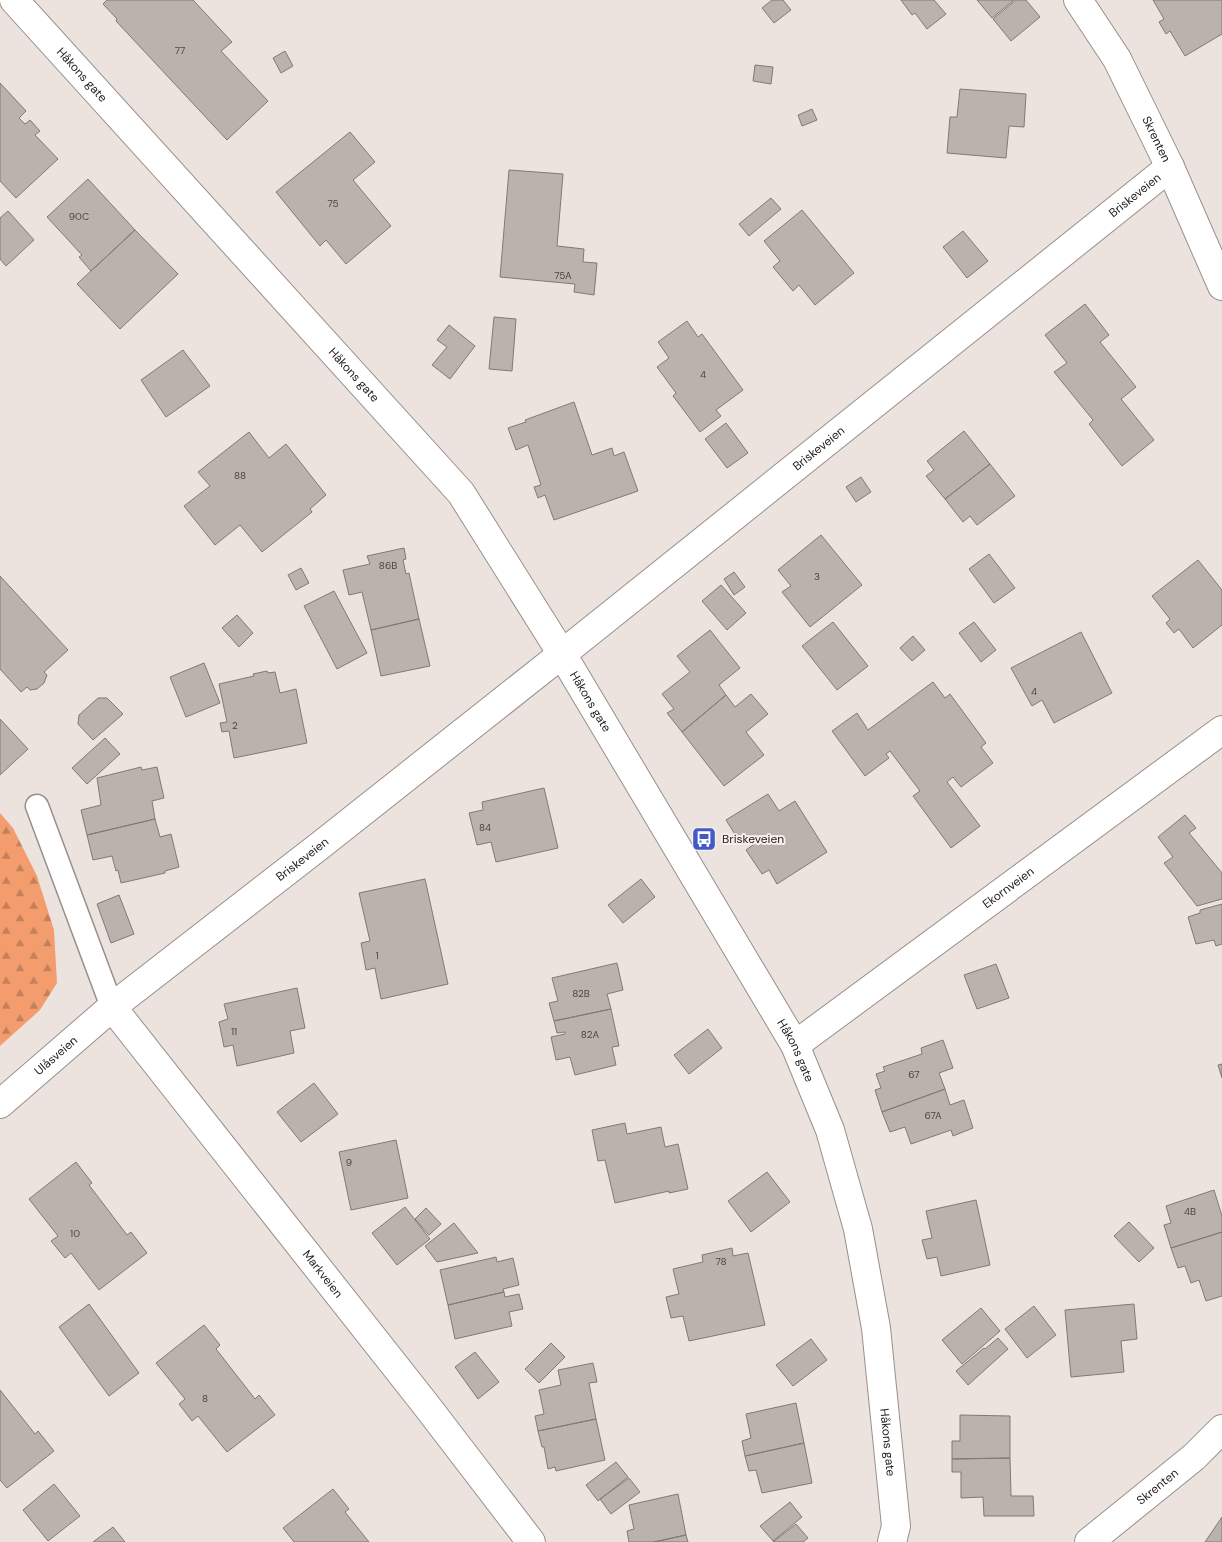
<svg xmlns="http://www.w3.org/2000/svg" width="1222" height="1542" viewBox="0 0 1222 1542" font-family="'DM Sans',sans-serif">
<defs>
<pattern id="forest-firs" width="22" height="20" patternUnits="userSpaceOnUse" patternTransform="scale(1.25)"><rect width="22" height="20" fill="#f39d6f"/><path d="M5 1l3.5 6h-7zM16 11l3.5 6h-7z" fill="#c5805b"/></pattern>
</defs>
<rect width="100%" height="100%" fill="#ede3de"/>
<path fill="url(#forest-firs)" d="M0 813 13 828 37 876 54 930 57 983 40 1010 0 1046Z"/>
<path fill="#bbb2ad" stroke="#827974" d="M107 0H193L232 42 221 51 268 101 227 140 116 21 117 19 103 4Z
M772 0H783L791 10 774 23 762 8Z
M901 0H934L946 14 927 29 915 13 912 15Z
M977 0H1014L992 18Z
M1016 0H1026L1040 17 1011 41 993 19Z
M1153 0H1222V34L1185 56 1170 31 1166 34 1159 22 1164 19Z
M285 51 293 66 281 73 273 58Z
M755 65 773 67 771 84 753 81Z
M0 83 26 111 19 118 25 124 30 120 40 131 35 135 58 159 16 198 0 181Z
M960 89 1026 94 1024 127 1009 126 1006 158 947 153 950 117H957Z
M812 109 817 120 802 126 798 115Z
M350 132 375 162 353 180 391 226 346 264 326 240 320 246 276 192Z
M509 170 563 174 557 246 584 249 583 262 597 263 594 295 574 292 575 284 500 277Z
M88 179 135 230 91 271 79 257 82 255 47 217Z
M771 198 781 209 749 236 739 224Z
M802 210 854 273 815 305 799 285 793 291 773 267 780 261 764 241Z
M8 211 34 240 6 266 0 259V218Z
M135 230 178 274 120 329 77 284Z
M963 231 988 261 967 278 943 247Z
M1085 304 1109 335 1100 342 1136 387 1121 399 1154 440 1122 466 1089 424 1093 420 1054 372 1067 363 1045 335Z
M494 317 516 319 512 371 489 369Z
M687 321 698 337 702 334 743 390 716 410 721 416 700 432 673 396 676 393 657 367 669 358 658 342Z
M449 325 475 346 450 379 432 365 447 347 437 340Z
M183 350 210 386 166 417 141 380Z
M574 402 592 455 612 448 614 456 624 452 638 491 554 520 545 495 538 498 534 487 541 485 528 445 516 450 508 428 526 422 525 420Z
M726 423 748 453 727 468 705 439Z
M964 431 990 464 945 499 926 476 934 470 927 461Z
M249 432 269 458 286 444 326 495 310 509 312 512 262 552 240 525 215 545 184 506 210 486 198 472Z
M990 464 1015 496 977 525 970 516 963 522 945 499Z
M861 477 871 492 856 502 846 487Z
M821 535 862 585 810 627 782 592 791 586 778 570Z
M404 548 406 559 403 560 406 574 409 573 419 619 371 630 362 592 349 595 343 570 370 564 367 556Z
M989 554 1015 588 994 603 969 569Z
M1198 560 1222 590V625L1193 648 1179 629 1174 633 1166 623 1170 619 1152 596Z
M301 568 309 583 296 590 288 575Z
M734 572 745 587 734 595 724 579Z
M0 576 68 650 44 672 47 675 44 683 37 689 30 690 27 687 21 692 0 669Z
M721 585 746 613 727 630 702 601Z
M334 591 367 653 337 669 304 606Z
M237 615 253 633 239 647 222 628Z
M419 619 430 666 381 676 371 630Z
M833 622 868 666 837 690 802 646Z
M974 622 996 650 981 662 959 633Z
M710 630 740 668 719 685 726 695 682 732 667 713 674 709 662 694 690 672 677 656Z
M1081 632 1112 693 1054 723 1042 700 1032 706 1011 668Z
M913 636 925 650 912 661 900 648Z
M204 663 220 703 186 717 170 677Z
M267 671 268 673 275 672 280 693 296 689 307 743 234 758 229 731 222 732 220 723 227 722 219 684 254 676 253 674Z
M933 682 945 698 950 694 986 743 981 747 993 763 961 787 953 777 947 782 980 826 951 848 913 796 920 791 890 751 886 754 889 758 865 776 832 731 857 713 868 730Z
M751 694 768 714 746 732 764 755 724 786 682 732 726 695 735 707Z
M98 698H107L123 714 93 740 78 724 79 715Z
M0 719 28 749 0 775Z
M105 738 120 754 87 784 72 768Z
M141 767 142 770 157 767 164 798 152 801 155 819 87 835 81 810 101 805 97 778Z
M544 788 558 848 496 862 491 842 477 845 469 813 483 810 482 802Z
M768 794 779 811 795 801 827 852 777 884 769 870 762 874 746 850 753 845 746 834 738 839 726 820Z
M1185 815 1196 828 1189 833 1222 873V899L1197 906 1164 863 1173 857 1158 837Z
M155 819 160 837 171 834 179 867 165 871V873L121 883 118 870 116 871 112 856 93 860 87 835Z
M425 879 448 984 381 999 375 968 366 970 361 943 370 941 359 893Z
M641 879 655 897 623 923 608 905Z
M119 895 134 934 111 943 97 904Z
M1222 904V944L1216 946 1214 940 1196 944 1188 917 1200 913V910Z
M617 963 623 990 607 994 611 1009 554 1021 549 1003 558 1001 552 978Z
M996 964 1009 998 977 1009 964 975Z
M297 988 305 1028 290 1031 294 1053 237 1066 233 1045 224 1047 219 1022 228 1019 224 1004Z
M611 1009 619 1046 612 1047 616 1065 575 1075 570 1057 556 1060 551 1037 565 1034V1032L557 1033 554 1021Z
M708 1029 722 1048 689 1074 674 1055Z
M943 1040 953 1068 939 1073 945 1089 882 1112 875 1090 881 1088 876 1074 885 1071 883 1067 922 1054 921 1048Z
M1222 1064V1078L1218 1065Z
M314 1083 338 1114 301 1142 277 1112Z
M945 1089 950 1105 964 1100 973 1128 953 1136 951 1130 911 1144 905 1127 890 1132 882 1112Z
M625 1123 627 1134 661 1127 665 1147 678 1144 688 1189 669 1193V1191L615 1203 605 1160 598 1161 592 1130Z
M396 1140 408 1198 351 1210 339 1152Z
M76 1162 92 1183 89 1185 127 1235 131 1232 147 1253 99 1290 71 1253 65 1258 51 1241 58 1236 29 1199Z
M767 1172 790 1202 751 1232 728 1201Z
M1214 1190 1222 1216V1232L1171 1248 1164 1225 1171 1223 1166 1206Z
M976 1200 990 1265 941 1276 937 1257 927 1259 922 1240 932 1238 926 1211Z
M405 1207 430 1239 397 1265 372 1233Z
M426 1208 441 1224 429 1235 415 1219Z
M1129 1222 1154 1248 1139 1262 1114 1236Z
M454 1223 478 1253 437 1262 425 1246Z
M1222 1232V1296L1206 1301 1199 1280 1191 1283 1185 1266 1178 1268 1171 1248Z
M732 1248 733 1256 748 1253 765 1325 689 1341 683 1316 671 1318 666 1297 679 1294 673 1269 703 1262 702 1255Z
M496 1257 497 1262 513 1258 519 1285 503 1289 504 1292 448 1305 440 1270Z
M504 1292 505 1297 519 1294 523 1309 509 1312 512 1326 455 1339 448 1305Z
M89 1304 139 1373 109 1396 59 1327Z
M1134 1304 1137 1339 1121 1341 1124 1372 1071 1377 1065 1310Z
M1034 1306 1056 1335 1027 1358 1005 1329Z
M981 1308 1000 1331 962 1364 942 1340Z
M204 1325 220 1345 216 1349 255 1399 259 1395 275 1415 227 1452 198 1416 192 1421 179 1404 185 1399 156 1363Z
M998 1338 1008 1349 968 1385 956 1371 984 1348 985 1349Z
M811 1339 827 1360 793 1386 776 1365Z
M551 1343 565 1357 539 1383 525 1369Z
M475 1352 499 1382 478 1399 455 1367Z
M593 1363 597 1382 589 1383 596 1419 538 1431 535 1416 544 1414 539 1390 561 1385 558 1370Z
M0 1390 35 1434 38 1431 54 1451 7 1488 0 1480Z
M796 1403 804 1443 745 1456 742 1441 751 1438 746 1414Z
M960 1415 1010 1416V1458L952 1459V1441H960Z
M596 1419 605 1460 556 1471 555 1467 548 1469 544 1447H542L538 1431Z
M804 1443 812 1483 762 1493 756 1470 749 1471 745 1456Z
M1010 1458 1011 1496H1033L1034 1516H984L983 1497 961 1498V1472H952V1459Z
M616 1462 628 1477 598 1501 586 1485Z
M629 1478 640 1492 611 1514 600 1499Z
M54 1484 80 1516 48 1541 23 1510Z
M333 1489 349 1509 345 1512 369 1542H294L283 1528Z
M678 1494 686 1535 654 1542H629L627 1531 634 1529 629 1505Z
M790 1502 802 1517 773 1541 760 1526Z
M1222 1517V1542H1205Z
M796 1524 808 1538 803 1542H773Z
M113 1527 125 1542H93Z
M686 1535 688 1542H654Z"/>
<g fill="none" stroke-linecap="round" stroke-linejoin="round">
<defs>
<path id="lane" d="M37 806 112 1007"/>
<g id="street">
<path id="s1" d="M1078 0 1117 59 1170 167 1222 286"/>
<path id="s2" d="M112 1007 426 1405 531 1542"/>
<path id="s3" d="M795 1045 1222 730"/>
<path id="s4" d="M0 1104 112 1007 322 844 562 654 1170 167"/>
<path id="s5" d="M1089 1542 1194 1457 1222 1429"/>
</g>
<g id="secondary">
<path id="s6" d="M14 0 461 493 562 654 795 1045 830 1130 858 1229 876 1328 896 1526 892 1542"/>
</g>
</defs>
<use href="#lane" stroke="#988f8b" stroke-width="25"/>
<use href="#street" stroke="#988f8b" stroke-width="30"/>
<use href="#secondary" stroke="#988f8b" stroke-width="30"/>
<use href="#lane" stroke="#fff" stroke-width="22"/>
<use href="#street" stroke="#fff" stroke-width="28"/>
<use href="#secondary" stroke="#fff" stroke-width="28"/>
</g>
<defs>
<symbol id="bus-square" viewBox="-11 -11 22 22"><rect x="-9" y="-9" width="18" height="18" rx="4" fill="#4259cc" stroke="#faf0eb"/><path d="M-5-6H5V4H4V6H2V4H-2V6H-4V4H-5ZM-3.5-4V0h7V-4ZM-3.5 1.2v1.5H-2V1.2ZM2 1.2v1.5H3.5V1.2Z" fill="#fff"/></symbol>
</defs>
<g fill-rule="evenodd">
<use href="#bus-square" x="690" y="825" width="28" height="28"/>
</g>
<g text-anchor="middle" stroke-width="4" stroke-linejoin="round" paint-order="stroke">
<g font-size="10" fill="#4b4644">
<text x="180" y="54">77</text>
<text x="333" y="207">75</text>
<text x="79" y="220">90C</text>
<text x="563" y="279">75A</text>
<text x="703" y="378">4</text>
<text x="240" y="479">88</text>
<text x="388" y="569">86B</text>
<text x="817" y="580">3</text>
<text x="1034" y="695">4</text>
<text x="235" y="729">2</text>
<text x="485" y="831">84</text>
<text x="377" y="959">1</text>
<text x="581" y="997">82B</text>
<text x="234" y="1035">11</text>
<text x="590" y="1038">82A</text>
<text x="914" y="1078">67</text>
<text x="933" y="1119">67A</text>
<text x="349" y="1166">9</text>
<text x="1190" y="1215">4B</text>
<text x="75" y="1237">10</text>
<text x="721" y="1265">78</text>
<text x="205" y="1402">8</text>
</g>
<g font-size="12" fill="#262221" stroke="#faf0eb">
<text dy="4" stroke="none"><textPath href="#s6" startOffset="101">Håkons gate</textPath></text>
<text dy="4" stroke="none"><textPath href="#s1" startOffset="160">Skrenten</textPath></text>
<text dy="4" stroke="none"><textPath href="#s4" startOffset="1454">Briskeveien</textPath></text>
<text dy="4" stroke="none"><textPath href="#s6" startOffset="506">Håkons gate</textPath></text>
<text dy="4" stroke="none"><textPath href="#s4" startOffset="1049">Briskeveien</textPath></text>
<text dy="4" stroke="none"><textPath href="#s6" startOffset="911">Håkons gate</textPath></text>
<text dy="4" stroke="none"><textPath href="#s4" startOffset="389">Briskeveien</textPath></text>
<text dy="4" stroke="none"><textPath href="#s3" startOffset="265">Ekornveien</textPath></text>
<text dy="4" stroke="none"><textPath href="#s6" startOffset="1316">Håkons gate</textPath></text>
<text dy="4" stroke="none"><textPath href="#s4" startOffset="74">Ulåsveien</textPath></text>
<text dy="4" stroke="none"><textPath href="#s2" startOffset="340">Markveien</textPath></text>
<text dy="4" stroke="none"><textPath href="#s6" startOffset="1721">Håkons gate</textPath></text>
<text dy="4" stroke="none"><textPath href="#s5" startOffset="88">Skrenten</textPath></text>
</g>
<g font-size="12" fill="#262221" stroke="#faf0eb" text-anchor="start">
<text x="722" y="843">Briskeveien</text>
</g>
</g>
</svg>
